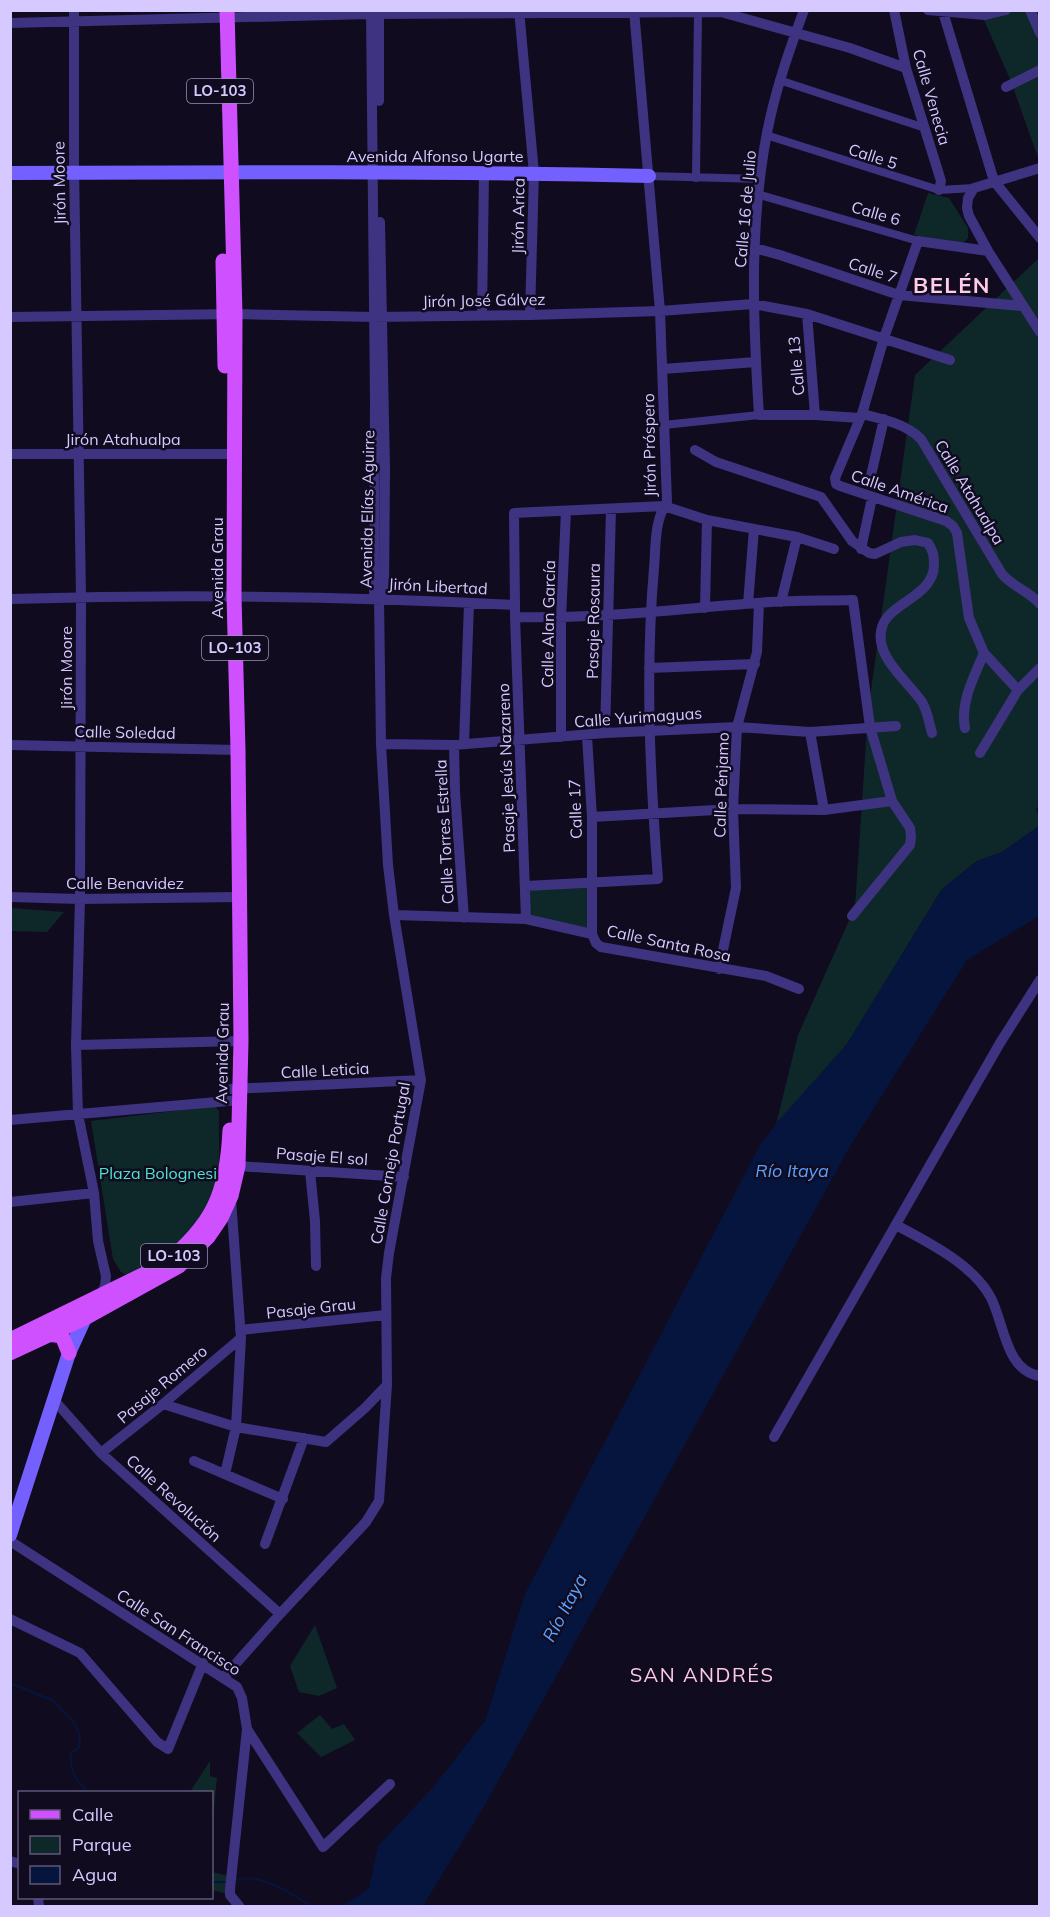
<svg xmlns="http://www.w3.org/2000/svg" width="1050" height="1917" viewBox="0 0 1050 1917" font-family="Mulish,sans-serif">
<rect width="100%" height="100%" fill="#110b1f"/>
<path fill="#0e282a" d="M980 11H1039V160L1010 79Z
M928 193 949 198 968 228V238L963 243 914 235Z
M1039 258 1040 804 1036 809 1039 817V826L1002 852 977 861 942 889 847 1044 776 1125 798 1035 855 907 868 712 915 375Z
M589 887V928L530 916V889Z
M11 908 64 912 47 932 11 931Z
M215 1106 219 1111C218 1133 221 1156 217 1177 211 1218 165 1258 130 1277L121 1272 113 1259 91 1121Z
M315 1625 337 1688 319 1696 299 1692 290 1666Z
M320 1715 332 1729 344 1724 355 1740 321 1757 297 1733Z
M210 1761V1776L217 1778 214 1810H212V1792H190Z
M212 1872 229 1876 228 1894 212 1890Z"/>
<path fill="#06153d" d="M1039 826V916L967 960 852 1143 486 1803 423 1906H343L369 1888 378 1846 434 1786 485 1721 525 1594 760 1145 779 1120 847 1044 942 889 977 861 1002 852Z"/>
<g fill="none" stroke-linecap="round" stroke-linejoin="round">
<path stroke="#06153d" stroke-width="2" d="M10 1683 54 1701 74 1723 80 1736 79 1748 71 1753C69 1770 76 1781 88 1792
M235 1880C263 1873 288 1892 311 1906
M212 1882H226"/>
<path stroke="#3e3381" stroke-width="8" d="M779 80 925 128
M766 135 939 190 974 188
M649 176 760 179
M696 178 698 10
M757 194 918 241
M664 425 759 415"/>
<path stroke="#3e3381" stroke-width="10" d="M74 10V165L81 597 80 899 76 1045 78 1114 94 1193 98 1241 106 1276 105 1286 100 1296
M371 10 375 399 374 592 379 598
M519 10 534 173 530 315
M804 10C789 51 775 91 767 133 749 226 753 321 759 415H815L860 418
M894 10 906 68 941 181 939 190
M928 10 985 15 1006 10
M1030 10 1040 33
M943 12 994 181 1040 238
M10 23 371 14 721 12 850 48 906 68
M1006 87 1040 70
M379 101V10
M1040 168 974 188 968 198 967 208 969 216 988 251 1040 332
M755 248 780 255 899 295 1022 306
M988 251 918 241 884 338 862 414 835 478 836 484 840 486 946 521 953 526 957 533 969 618 984 653 1018 690
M482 314 484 173
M807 314 815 415
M10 317 235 314 374 317 530 315 660 311 753 304 807 314 950 360
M663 369 756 362
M862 414C883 419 906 424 921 439L1002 574C1013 587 1029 591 1040 604
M695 450 716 462 821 497 852 541 869 553 875 554 901 542 915 540 928 543C933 551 934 555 934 565 934 596 889 603 882 627 873 656 908 681 922 702 928 712 929 723 932 733
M10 454H236
M869 484 884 419
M861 549 872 498
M379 598 384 591 385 469 380 222
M10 599C179 594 347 596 515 605V617C596 619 677 609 757 603 789 600 821 601 853 600L870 727 892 801 910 828 911 837 910 845 852 916
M781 602 797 537
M748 604 754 529
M515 605 514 513 664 506 707 520 797 537 834 549
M705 608 707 520
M515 617 526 919
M649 668 755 664
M965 728C960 702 974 677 984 653
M810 732 824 810
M605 733 611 509
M587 736 592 817V934
M561 737V618L566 511
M381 744 454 745 605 733 737 727 810 732 896 726
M464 744 469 603
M10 745 238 750
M454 745 455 792 464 918
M980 753 1018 690 1040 668
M592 817 733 809 824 810 892 801
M526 886 658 879C650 775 645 672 654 568 656 546 654 521 667 502L660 311 634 10
M10 897 80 899 240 897
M394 915 526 919 592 934 596 943 601 947 766 976 799 989
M719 969 736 888 733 809 737 727 757 652 759 603
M76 1045 241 1041
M231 1089 421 1080
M10 1120 240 1100
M238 1166 404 1177
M310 1171 315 1221 316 1266
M10 1202 94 1193
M896 1225C928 1242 974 1265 991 1298 1004 1323 1006 1372 1040 1376
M240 1330 386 1315
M54 1400 101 1453 280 1614
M163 1404 236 1427 326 1442 365 1408 387 1385
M774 1437 1000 1043 1040 980
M101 1453 163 1404 241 1338
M194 1461 283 1499
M225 1474 236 1427 241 1338 231 1199
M10 1541 237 1687 242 1698 247 1729 323 1847 390 1784
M265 1544 304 1438
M10 1619 80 1653 157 1742 168 1749 203 1663
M224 1677 280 1614 366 1522 379 1501 387 1385 386 1278 389 1253 421 1080 394 915 388 865 381 744 379 598
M10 1861 20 1864
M38 1898 39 1906
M239 1906 230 1895V1889L247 1729"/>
<path stroke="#7460ff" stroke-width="14" d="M10 173C223 172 436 171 649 176
M10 1535 69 1353 85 1318"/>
<path stroke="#cf50ff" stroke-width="15" d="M223 261 225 366
M49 1334 62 1336 69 1353
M10 1340 163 1265C213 1225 227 1194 230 1130
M10 1353 85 1318 179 1266 208 1237 221 1218 231 1196 238 1166 241 1041 238 750 234 596 235 314 227 10"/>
</g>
<g text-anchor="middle" stroke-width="5" stroke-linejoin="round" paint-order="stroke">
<g fill="#110b1f" stroke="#9a90bc" stroke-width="1.5">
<rect x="187" y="79" width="66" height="24" rx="4.5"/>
<rect x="202" y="636" width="66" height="24" rx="4.5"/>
<rect x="141" y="1244" width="66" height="24" rx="4.5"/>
</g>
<g font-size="15" font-weight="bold" fill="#d5c9ff">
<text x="220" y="96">LO-103</text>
<text x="235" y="653">LO-103</text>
<text x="174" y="1261">LO-103</text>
</g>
<g font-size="16" fill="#d5c9ff" stroke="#110b1f">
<text transform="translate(932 97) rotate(74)" y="6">Calle Venecia</text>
<text x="435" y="162">Avenida Alfonso Ugarte</text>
<text transform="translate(873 156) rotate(18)" y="6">Calle 5</text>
<text transform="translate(59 183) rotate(-91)" y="6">Jirón Moore</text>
<text transform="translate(745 209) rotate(-85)" y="6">Calle 16 de Julio</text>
<text transform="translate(876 213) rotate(16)" y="6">Calle 6</text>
<text transform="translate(518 216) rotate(-89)" y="6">Jirón Arica</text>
<text transform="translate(873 270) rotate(18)" y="6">Calle 7</text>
<text transform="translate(484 300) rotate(-1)" y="6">Jirón José Gálvez</text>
<text transform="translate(796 366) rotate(-95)" y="6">Calle 13</text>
<text x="123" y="445">Jirón Atahualpa</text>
<text transform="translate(649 445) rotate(-91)" y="6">Jirón Próspero</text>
<text transform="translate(900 491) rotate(19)" y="6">Calle América</text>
<text transform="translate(970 492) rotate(59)" y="6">Calle Atahualpa</text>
<text transform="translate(367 509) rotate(-89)" y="6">Avenida Elías Aguirre</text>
<text transform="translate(217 568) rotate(-90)" y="6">Avenida Grau</text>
<text transform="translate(438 586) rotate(3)" y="6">Jirón Libertad</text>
<text transform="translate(593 621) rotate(-89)" y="6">Pasaje Rosaura</text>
<text transform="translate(548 624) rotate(-89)" y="6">Calle Alan García</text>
<text transform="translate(66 668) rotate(-90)" y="6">Jirón Moore</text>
<text transform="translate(638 717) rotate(-4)" y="6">Calle Yurimaguas</text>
<text transform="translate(125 732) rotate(1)" y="6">Calle Soledad</text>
<text transform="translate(506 768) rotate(-92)" y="6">Pasaje Jesús Nazareno</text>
<text transform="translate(721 785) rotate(-88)" y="6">Calle Pénjamo</text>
<text transform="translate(575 809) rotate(-92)" y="6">Calle 17</text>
<text transform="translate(444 832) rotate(-93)" y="6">Calle Torres Estrella</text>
<text x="125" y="889">Calle Benavidez</text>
<text transform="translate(669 943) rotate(12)" y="6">Calle Santa Rosa</text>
<text transform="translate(222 1053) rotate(-89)" y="6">Avenida Grau</text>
<text transform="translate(325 1070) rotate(-3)" y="6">Calle Leticia</text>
<text transform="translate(322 1156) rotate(4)" y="6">Pasaje El sol</text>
<text transform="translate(390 1163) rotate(-80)" y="6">Calle Cornejo Portugal</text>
<text transform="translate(311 1308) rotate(-6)" y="6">Pasaje Grau</text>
<text transform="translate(162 1384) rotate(-40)" y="6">Pasaje Romero</text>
<text transform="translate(174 1498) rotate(42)" y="6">Calle Revolución</text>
<text transform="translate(179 1632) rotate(33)" y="6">Calle San Francisco</text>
</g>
<g font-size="16" fill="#50e5ce" stroke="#110b1f">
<text x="158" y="1179">Plaza Bolognesi</text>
</g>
<g font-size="18" font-style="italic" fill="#57a1ff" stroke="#110b1f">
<text x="792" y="1177">Río Itaya</text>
<text transform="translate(565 1608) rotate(-62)" y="6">Río Itaya</text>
</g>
<g font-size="20" letter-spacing="1.5" fill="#ffcbe7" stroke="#110b1f">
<text x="702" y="1682">SAN ANDRÉS</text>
</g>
<g font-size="22" font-weight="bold" letter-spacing="1.5" fill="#ffcbe7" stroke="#110b1f">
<text x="952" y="293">BELÉN</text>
</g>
</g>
<rect width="1050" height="1917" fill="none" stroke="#d5c9ff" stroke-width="24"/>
<rect x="18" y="1791" width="195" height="108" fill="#110b1f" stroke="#5f5779" stroke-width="1.5"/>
<rect x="30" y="1810" width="30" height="9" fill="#cf50ff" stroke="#5f5779" stroke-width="1.5"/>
<text x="72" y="1821" font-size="18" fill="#d5c9ff">Calle</text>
<rect x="30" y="1836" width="30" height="18" fill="#0e282a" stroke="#5f5779" stroke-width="1.5"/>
<text x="72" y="1851" font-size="18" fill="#d5c9ff">Parque</text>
<rect x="30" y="1866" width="30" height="18" fill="#06153d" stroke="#5f5779" stroke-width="1.5"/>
<text x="72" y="1881" font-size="18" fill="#d5c9ff">Agua</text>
</svg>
